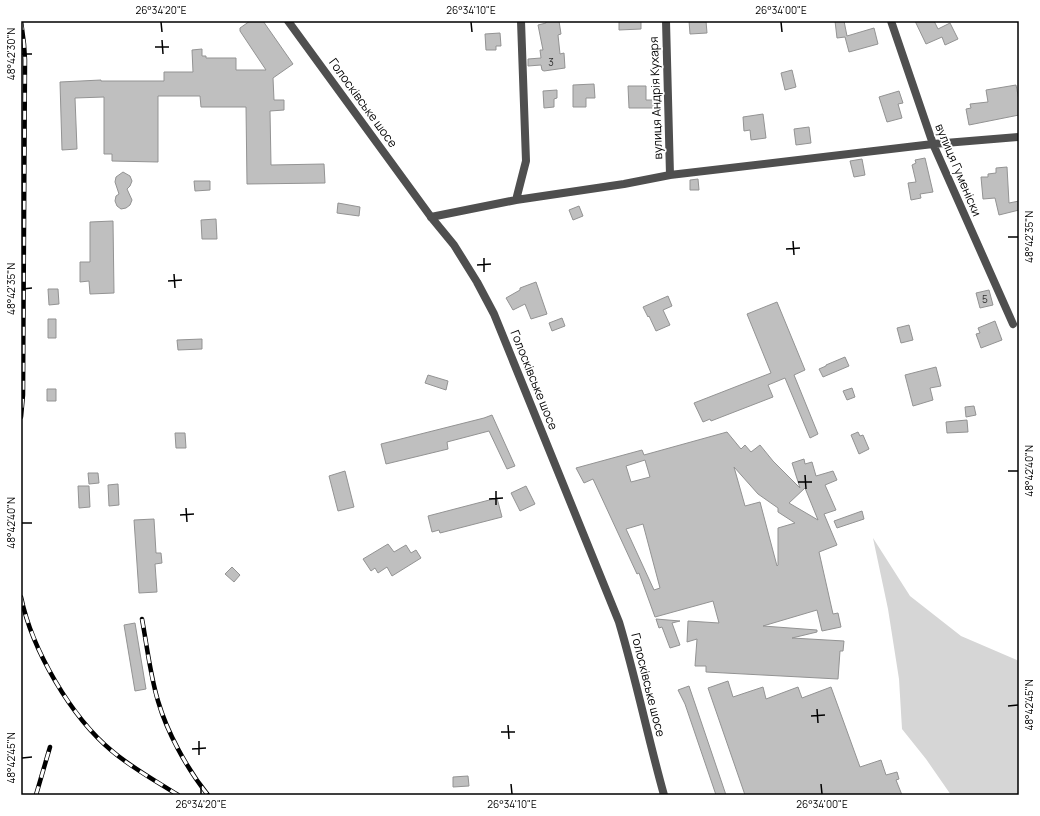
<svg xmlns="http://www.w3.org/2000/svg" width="1040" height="816" viewBox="0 0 1040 816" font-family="Manrope,sans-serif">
<rect width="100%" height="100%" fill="#fff"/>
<path fill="#d6d6d6" d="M873 538 910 596 961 636 1019 661V795H951L926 759 902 729 899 679 888 609Z"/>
<path fill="#bfbfbf" stroke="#939393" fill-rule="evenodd" d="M250 21H263L293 64 273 78 274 100H284V110L270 111 271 165 324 164 325 183 247 184 246 107H201L200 96H158V162L112 161V154H104V97L75 98 77 149 62 150 60 82 101 80V81H164V72H193L192 50 202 49V56H206V58H236V70H266L240 31V28Z
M546 21H559L561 34 558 35 560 54 564 53 565 68 544 71 542 70 541 65 528 66V59L541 58 540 50H543L538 25 546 23Z
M619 21H641V29L619 30Z
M689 21H706L707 33 690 34Z
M835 21H844L847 36 874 28 878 44 849 52 845 37 837 38Z
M915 21H934L938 29 950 23 958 39 945 45 942 37 926 44Z
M500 33 501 46H496V50H486L485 34Z
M792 70 796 87 785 90 781 73Z
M594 84 595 98H586V107H573V85Z
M1016 85 1019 100V115L969 125 966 109 971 108 970 104 988 102 986 90Z
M628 86H646V100H657V108H629Z
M557 90V98L554 99V107L544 108 543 91Z
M899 91 903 103 898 104 902 118 887 122 879 97Z
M763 114 766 138 751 140 750 130 744 131 743 117Z
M809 127 811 143 796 145 794 129Z
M925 158 933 192 920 194 921 198 911 200 908 183 916 182 912 165 916 163 915 160Z
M862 159 865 175 854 177 850 161Z
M1007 167 1009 203 1019 201V210L999 215 995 198 983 199 981 177H988V174L996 173V168Z
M123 172 130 176 132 181 130 186 127 189 132 200 130 205 126 208 121 209 117 206 115 201 116 196 119 194 115 182 116 177Z
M698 179 699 190H690V180Z
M194 181H210V190L195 191Z
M338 203 360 207 359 216 337 213Z
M579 206 583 216 573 220 569 210Z
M216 219 217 239H202L201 220Z
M113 221 114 293 90 294 89 281 80 282V262H90V222Z
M536 282 547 314 531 319 525 304 513 310 506 298 520 290V288Z
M48 289H58L59 304 49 305Z
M989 290 993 305 980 308 976 293Z
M668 296 672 306 663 310 670 325 656 331 649 316 648 317 643 307Z
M777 302 805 370 794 375 818 434 810 438 785 378 768 385 773 397 711 421 710 419 703 422 694 403 771 373 747 314Z
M562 318 565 326 552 331 549 323Z
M48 319H56V338H48Z
M995 321 1002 340 981 348 976 334 980 333 978 328Z
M909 325 913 340 901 343 897 328Z
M202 339V349L178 350 177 340Z
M845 357 849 366 823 377 819 369 826 366V365Z
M936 367 941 386 930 388 933 400 913 406 905 375Z
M428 375 448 381 446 390 425 383Z
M852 388 855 397 847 400 843 391Z
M47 389H56V401H47Z
M974 406 976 415 966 417 965 407Z
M492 415 515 466 507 469 489 431 447 442 448 449 386 464 381 444 484 418Z
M967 420 968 432 947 433 946 422Z
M727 432 741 449 745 445 751 452 760 445 773 461 800 488 792 463 804 459 805 464 812 462 816 476 833 471 837 480 825 485 836 510 824 514 837 545 819 552 833 614 838 613 841 627 822 631 817 610 763 626 817 630V632L792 638 844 641 843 651H840L838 679 706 672V666H695L697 639 687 642 688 621 719 623 713 601 655 617 639 573 637 574 593 479 584 483 576 468 642 450 644 455ZM645 460 650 477 631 482 626 466ZM734 467 758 494 778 508V512L795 523 778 528V565L777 566 760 502 745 506ZM805 488 818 520 789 503ZM643 524 660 588 654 590 626 529Z
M858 432 860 436 863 435 869 449 859 454 851 435Z
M175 433H185L186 448H176Z
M345 471 354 507 338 511 329 476Z
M88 473H98L99 483 89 484Z
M118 484 119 505 109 506 108 485Z
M78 486H89L90 507 79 508Z
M526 486 535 504 520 511 511 493Z
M497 498 502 517 440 533 439 530 432 532 428 516Z
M862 511 864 519 837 528 834 521Z
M154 519 156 553H161L162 563 155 564 157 592 139 593 134 520Z
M388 544 394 552 406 545 411 553 416 550 421 558 392 576 387 567 378 573 375 568 371 571 363 559Z
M232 567 240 575 234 582 225 574Z
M656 619 680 621 672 623 680 645 670 648 662 627 659 628Z
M135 623 146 689 135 691 124 625Z
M728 681 733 697 763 687 766 699 798 687 802 698 831 687 860 767 881 760 886 775 897 772 899 779 896 780 902 795H745L708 688Z
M689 686 726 795H716L685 704 678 690Z
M468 776 469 786 453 787V777Z"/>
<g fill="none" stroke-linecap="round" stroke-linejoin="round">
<path stroke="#4f4f4f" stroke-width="8" d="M666 21 670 175
M891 21 933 144 1013 324
M516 200 526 161 521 21
M431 217 516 200 624 184 670 175 933 144 1019 137"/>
<path stroke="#4f4f4f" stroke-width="8" d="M288 21 431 217 454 245 477 282 494 314 619 622C636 679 648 738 664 795"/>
<defs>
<path id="rail" d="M21 21 24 44 25 60 23 395 21 417
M21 597C32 650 71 717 112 751 132 768 156 781 178 795
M142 619C147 646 150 674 158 701 167 732 187 769 208 795
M36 795 50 747"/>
</defs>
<use href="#rail" stroke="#000" stroke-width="4.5"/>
<use href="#rail" stroke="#fff" stroke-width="3" stroke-dasharray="9" stroke-linecap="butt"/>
</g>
<path fill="none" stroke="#000" stroke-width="1.5" d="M161 22 162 32M471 22 472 32M781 22 782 32M162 40 163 54M155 47H169M22 54H32M1008 237H1018M793 241 794 255M786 249 800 248M484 258V272M477 265 491 264M174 274 175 288M168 281 182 280M22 289 32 288M1008 471H1018M805 475 806 489M798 482H812M496 491V505M489 499 503 498M186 508 187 522M180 515 194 514M22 523H32M1008 706 1018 705M817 709 818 723M811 716 825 715M508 725 509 739M501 732H515M199 741V755M192 749 206 748M22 758 32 757M201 784V794M511 784 512 794M821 784 822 794"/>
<g text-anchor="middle" stroke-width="3.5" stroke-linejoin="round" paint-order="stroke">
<g font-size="10" fill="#303030">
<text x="551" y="66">3</text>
<text x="985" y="303">5</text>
</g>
<g font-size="12" fill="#000" stroke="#fff">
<text transform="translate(656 98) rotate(-92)" y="4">вулиця Андрія Кухаря</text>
<text transform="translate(363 103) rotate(54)" y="4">Голосківське шосе</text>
<text transform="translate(958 170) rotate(67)" y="4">вулиця Гуменіски</text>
<text transform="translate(534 380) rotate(68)" y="4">Голосківське шосе</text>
<text transform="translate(648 685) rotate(76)" y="4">Голосківське шосе</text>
</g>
</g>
<rect width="1040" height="816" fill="none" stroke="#ffffff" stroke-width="44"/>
<rect x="22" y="22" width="996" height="772" fill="none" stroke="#000" stroke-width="1.5"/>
<g font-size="10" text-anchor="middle" fill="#000">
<text x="161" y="14">26°34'20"E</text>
<text x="471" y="14">26°34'10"E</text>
<text x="781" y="14">26°34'00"E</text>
<text transform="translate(11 54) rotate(-90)" y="4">48°42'30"N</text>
<text transform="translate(1029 237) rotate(-90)" y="4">48°42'35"N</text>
<text transform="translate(11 289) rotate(-90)" y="4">48°42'35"N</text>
<text transform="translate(1029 471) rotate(-90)" y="4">48°42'40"N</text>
<text transform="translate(11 523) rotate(-90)" y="4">48°42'40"N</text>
<text transform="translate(1029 705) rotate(-90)" y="4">48°42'45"N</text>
<text transform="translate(11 758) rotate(-90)" y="4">48°42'45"N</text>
<text x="201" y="808">26°34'20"E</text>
<text x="512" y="808">26°34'10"E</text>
<text x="822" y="808">26°34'00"E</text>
</g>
</svg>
